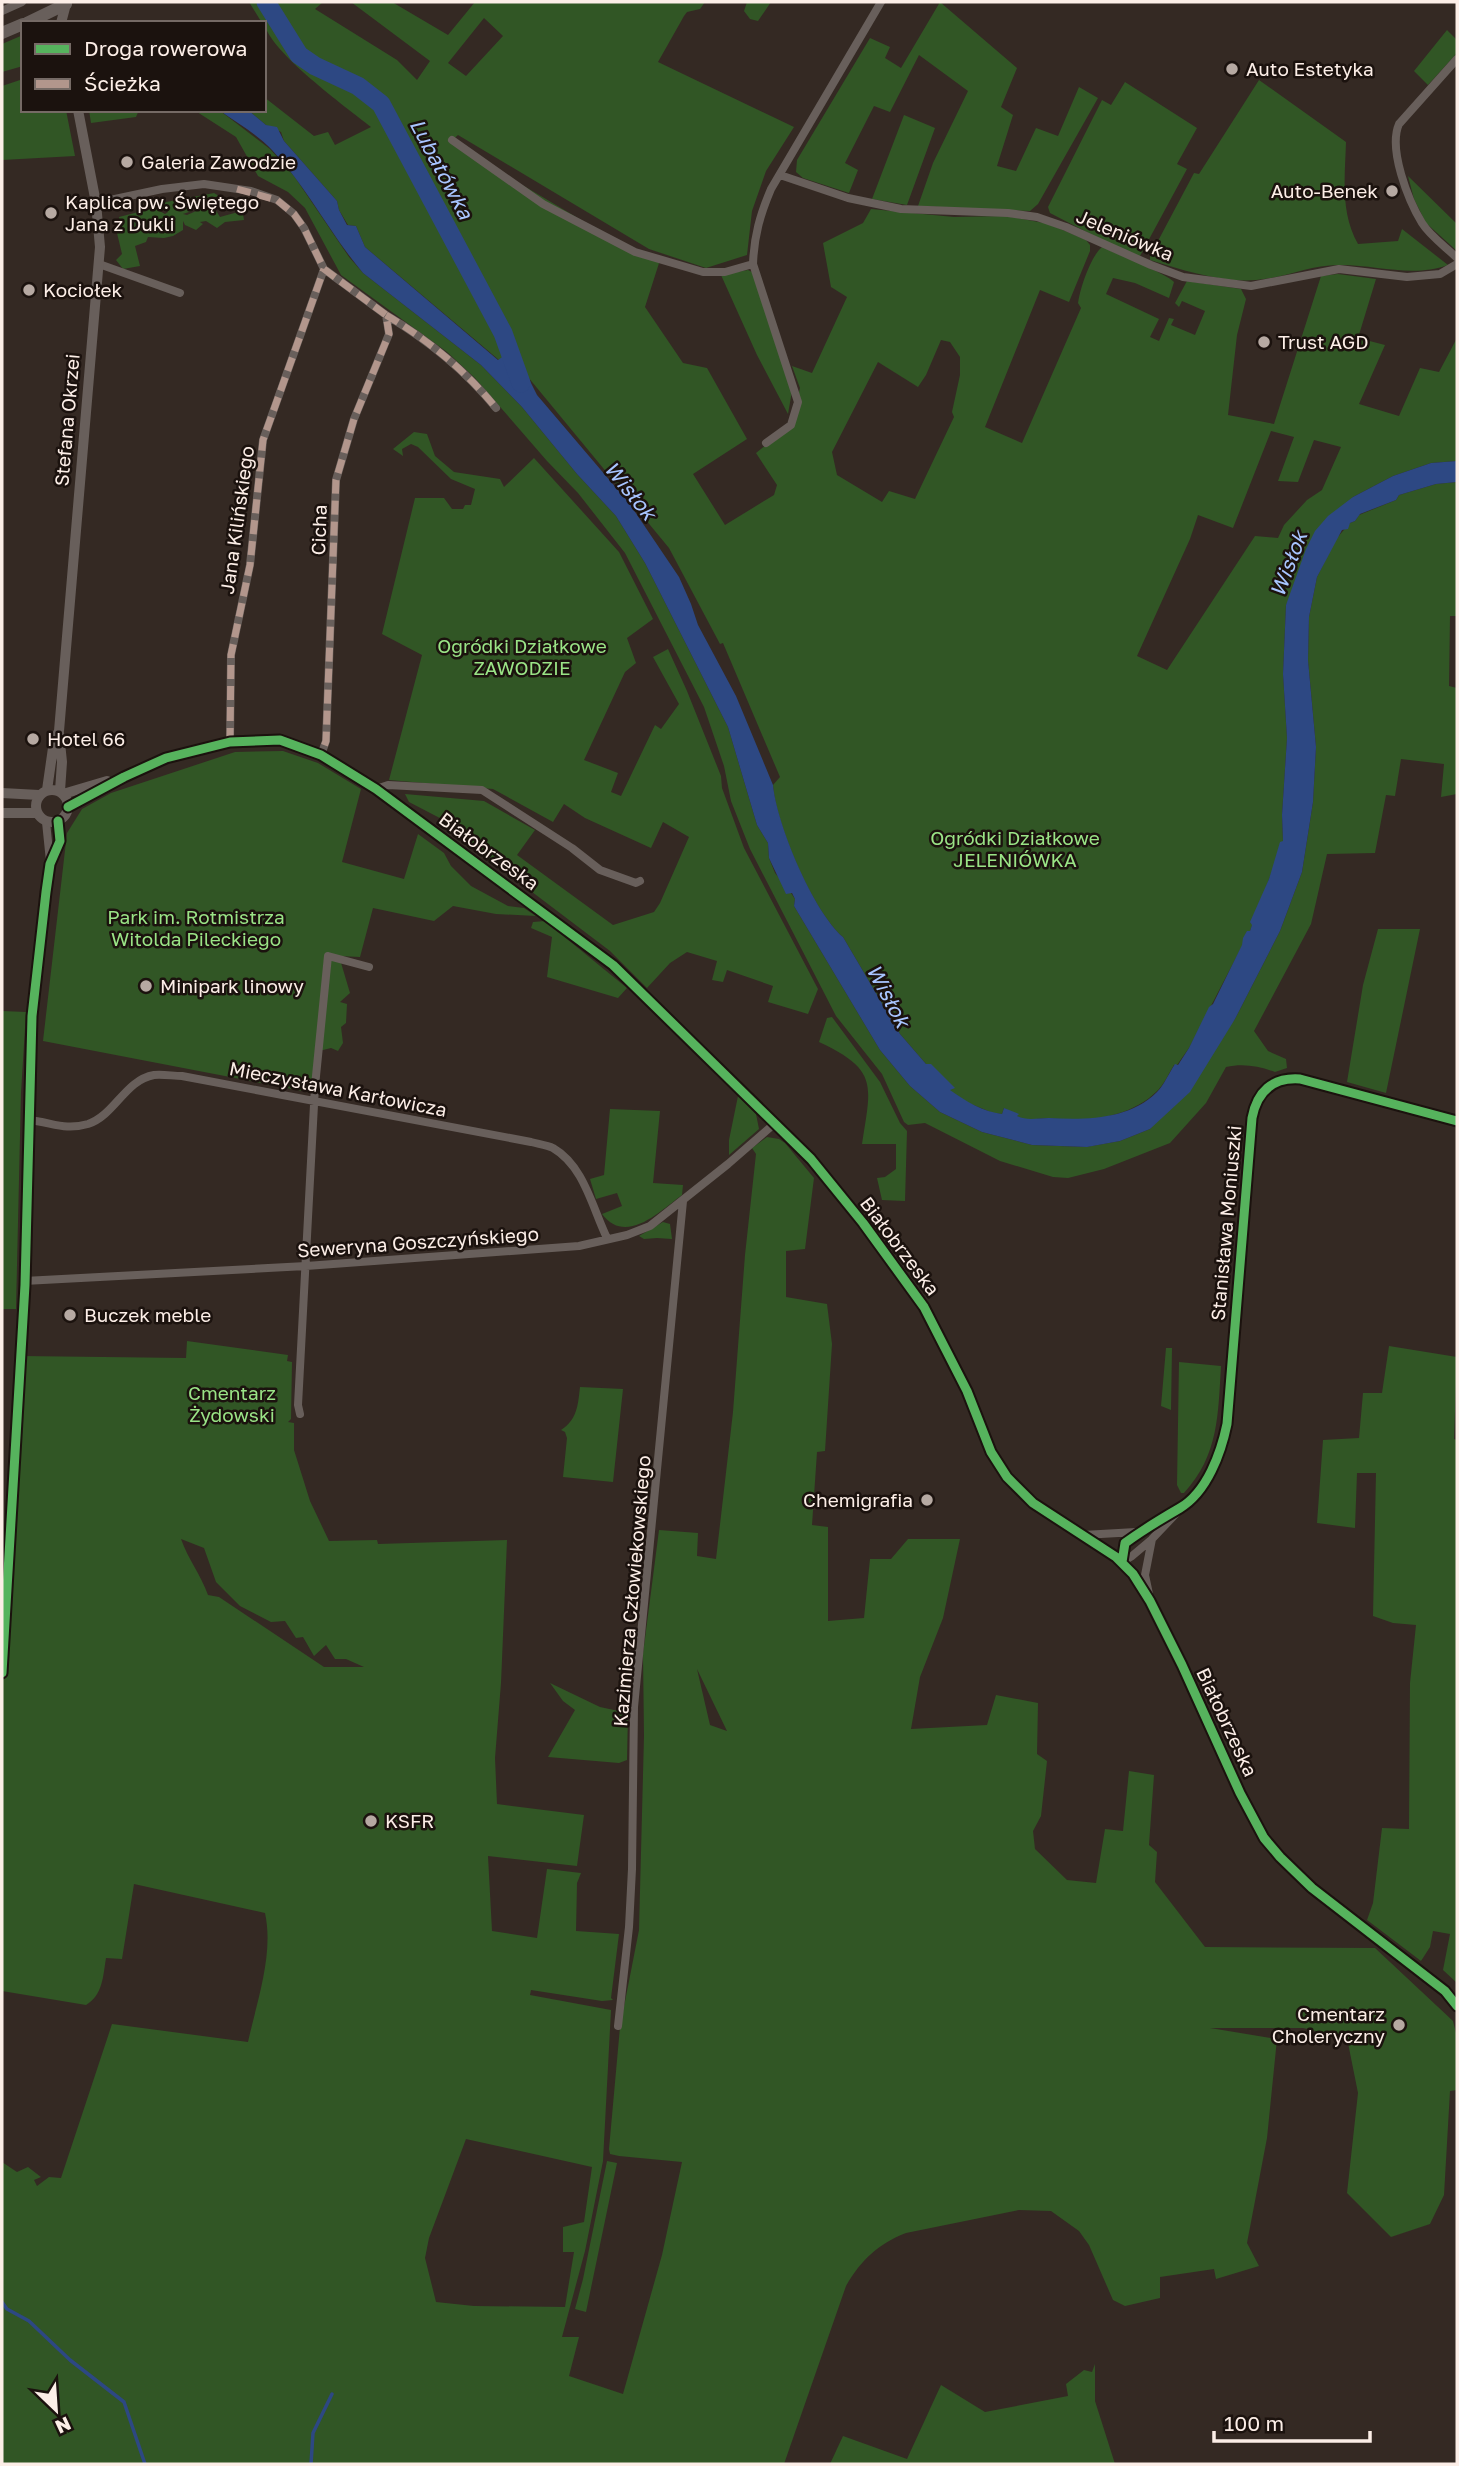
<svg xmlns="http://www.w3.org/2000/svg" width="1459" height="2466" viewBox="0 0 1459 2466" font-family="'Golos Text',sans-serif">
<rect width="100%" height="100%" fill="#342923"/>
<path fill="#315625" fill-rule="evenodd" d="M249 2H323L315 9 397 60 417 80 430 61 351 2H392L448 35 475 2H705L700 9 687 12 684 16 658 62 794 127 766 171 752 211 747 255 706 268 649 249 458 135 450 142 635 252 660 260 645 307 683 363 707 368 747 439 693 474 725 525 774 495 777 485 756 453 791 425 800 388 792 366 812 373 847 297 831 287 823 243 863 223 871 209 954 217 1006 216 1049 224 1086 240 1090 245V251L1069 302 1040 290 985 427 1022 443 1081 308 1078 303C1080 288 1091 256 1102 247 1115 253 1169 275 1174 282L1169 298 1135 283 1113 278 1106 294 1159 319 1150 337 1159 341 1169 318 1174 319 1171 325 1195 335 1205 311 1182 301 1179 307 1175 303 1187 281 1241 289 1246 299 1237 335 1228 415 1274 424 1321 276 1338 274 1376 279 1358 338 1385 345 1359 404 1399 416 1420 368 1439 372 1457 338V461L1431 463 1393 476 1353 497 1286 605 1283 674 1287 738 1282 815 1283 841 1250 931 1189 1048 1177 1065H1174C1169 1073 1164 1085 1156 1092 1136 1112 1102 1120 1075 1120 1058 1119 1042 1117 1025 1121L1004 1108 1002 1114 993 1113 966 1102 949 1090 926 1064 900 1034 843 937C813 911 776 825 773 785L780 777 723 643 720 644 669 548 509 354 499 360 365 247 356 226 348 225 339 210 337 201 284 141 281 132 266 125 248 110H264V97L314 136 328 132 335 145 371 127C346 107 270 52 264 23H262ZM484 18 503 36 466 76 448 63ZM941 340 950 342 960 357V375L952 412 954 417 915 499 889 491 882 502 837 475 832 452 878 362 918 387 926 375ZM1271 431 1294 437 1278 481 1298 482 1314 440 1341 447 1322 490 1307 500 1284 525 1278 538 1255 536 1167 670 1137 656 1190 539 1198 515 1233 528Z
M747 2H771L758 21 750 19 744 11Z
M940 2 1017 68 1001 107 1013 115 997 166 1016 171 1036 128 1058 136 1079 87 1098 98 1038 204 1030 211 918 206 933 163 968 91 919 55 890 112 874 106 845 163 858 170 849 193 803 178 796 172 797 160 870 38 890 47 885 58 901 68Z
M1447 30 1457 40V53L1428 85 1414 71Z
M23 35V66L2 72V44Z
M23 79V110H66L75 156 2 160V86Z
M1259 80 1346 142C1345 177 1340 212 1358 244L1398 241 1402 229 1448 265C1412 278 1378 265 1341 265 1312 264 1285 278 1256 280 1221 283 1183 270 1150 260V256L1194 173 1199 174Z
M1125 82 1197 128 1177 164 1187 169 1140 256 1127 253 1050 213 1048 207 1102 100 1111 105Z
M89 110H139L136 117 91 123Z
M194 110H219L270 149 294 176 349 257 363 273 481 365 522 407 577 474 616 516 645 563 728 727 757 825 768 843 769 858 775 873 791 893 795 899 794 906 880 1050 910 1086 940 1112 982 1132 1032 1145 1086 1147 1120 1141 1150 1129 1235 1019 1280 931 1302 872 1313 802 1316 747 1308 660 1309 617 1317 577 1336 539 1350 523 1355 521 1359 515 1396 500 1399 495 1436 484 1457 482V616H1450L1449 686 1457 688V794L1441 797 1444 764 1401 759 1395 796 1386 795 1375 853 1327 854 1311 924 1254 1031 1268 1051 1286 1059 1287 1068 1275 1072C1259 1066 1243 1063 1226 1067L1206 1103 1170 1143 1104 1169 1068 1178 1053 1177 1000 1161 925 1123 908 1125 904 1122 882 1074 836 1016 750 849 731 801 724 766 704 707 625 553 578 493 547 461 475 378 447 352 341 275 305 208 288 192 258 176 236 137Z
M904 115 935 128 907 205 872 199Z
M1408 176 1457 224V251L1426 223 1414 199Z
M214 193 219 196 191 203 192 211 183 214 187 215 212 204 220 217 238 212 239 205 247 207 243 214 244 220 225 222 217 228 206 221 200 222 203 224 196 230 185 225 183 221V230L173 236 164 238 148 237 146 242 135 246 140 266 123 269 116 260 122 254 117 233 120 227 119 217 154 208 165 214 168 212 161 203Z
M748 270 752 272 792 391 788 414 757 355 721 275Z
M414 432 427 434 435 456 454 472 500 479 504 487 534 458 619 552 653 619 627 638 636 663 625 672 584 760 618 773 611 792 621 796 655 725 661 729 679 704 653 657 668 649 687 691 721 776 722 788 744 848 818 989 808 1014 768 1002 773 986 727 970 723 982 712 980 717 961 687 952 670 963 647 988 610 951 461 838 457 827 409 802 405 794 484 801 535 830 517 855 613 925 654 912 660 903 689 837 663 822 651 848 585 818 564 804 553 822 493 789 389 780 422 655 382 634 415 498H444L452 509H463L465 505H471L475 489 451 479 418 447 411 444 402 449 403 456 393 449Z
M283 751 318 763 361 789 342 862 404 879 418 834 444 853 451 866 471 886 508 906 524 908 536 916 496 914 453 906 434 921 373 908 360 957 339 956 350 993 340 1002 347 1004 346 1023 341 1027 343 1043 338 1051 331 1048 319 1051 313 1093 43 1041 67 833 82 809 111 793 235 752Z
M545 921 627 988 618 998 547 977 552 937 531 928 533 922Z
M1378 929H1420L1386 1093 1347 1082 1363 985Z
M2 1011 26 1012 21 1093 16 1309H2Z
M832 1017 880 1082 900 1123 907 1131 905 1201 882 1200 877 1178 885 1177 896 1169V1144H862C871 1085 879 1070 819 1042L827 1018Z
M738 1096 756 1114 759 1129 729 1155V1140Z
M610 1109 660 1111 653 1183 683 1185 682 1195C660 1211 626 1246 602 1214L622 1206 617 1193 596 1199 590 1179 604 1175Z
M767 1137 779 1139 785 1143 814 1178 805 1249 786 1251V1297L827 1304 832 1344 825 1451 817 1452 812 1525 828 1527V1621L864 1618 870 1559H891L908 1539H960L943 1618 920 1677 911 1729 987 1725 996 1695 1038 1703 1037 1754 1047 1761 1041 1816 1033 1831 1035 1849 1067 1880 1096 1883 1105 1829 1123 1831 1129 1771 1154 1775 1149 1845 1157 1852 1155 1882 1205 1947 1375 1948 1453 2021 1457 2037V2090L1450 2091 1444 2195 1430 2224 1391 2237 1347 2193 1358 2093 1347 2038 1303 2028H1210L1277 2039 1267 2138 1247 2243 1259 2266 1216 2279 1214 2269 1160 2277V2298L1125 2306 1113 2300 1089 2245 1079 2231 1051 2211 1019 2210 906 2233C878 2244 861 2260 846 2286L784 2464H2V2162L17 2172 28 2167 41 2177 34 2180 37 2186 49 2177 61 2178 112 2024 248 2042C257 2001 274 1954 265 1913L134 1884 122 1959 106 1958C103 1976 103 1995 86 2005L2 1991V1673L21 1356 186 1358 187 1341 288 1355 287 1361 292 1362 291 1419 288 1422 294 1423V1450L310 1501 329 1541 377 1540 378 1544 507 1540 501 1683 495 1758 497 1804 584 1815 577 1866 488 1856 492 1931 537 1938 547 1869 581 1873 577 1883 576 1931 619 1934 611 1998 613 2000 602 2001 531 1990 530 1995 611 2010 603 2161 585 2251 562 2337H579L569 2376 623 2394 662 2255 682 2162 619 2156 610 2154 609 2149 620 2027 639 1930 644 1736 643 1654 659 1530 698 1533 697 1556 716 1559 733 1412 745 1255 756 1154 752 1148ZM181 1539 204 1548 216 1582 240 1606 271 1622 285 1621 296 1638 303 1637 314 1656 326 1645 335 1659H346L364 1667H324L219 1597 208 1595C201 1575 188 1559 181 1539ZM697 1669 727 1731 710 1725ZM466 2139 592 2167 584 2222 563 2227V2252H574L565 2307 474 2306 436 2302 425 2258 429 2238Z
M663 1222 670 1224 672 1239 657 1238 644 1239 639 1236Z
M1389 1346 1457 1357 1454 1439 1457 1440V1983L1443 1970 1450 1934 1433 1931 1430 1947 1421 1961 1367 1920 1373 1903 1382 1828 1409 1829 1410 1683 1416 1625 1393 1623 1373 1616 1376 1473H1357L1355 1528 1317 1523 1323 1440 1359 1438 1363 1393H1382Z
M1166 1348H1172L1171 1410 1161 1406Z
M1179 1362 1221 1366C1218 1414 1219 1455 1184 1493H1181L1177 1485Z
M580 1387 623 1389 613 1482 563 1477 567 1438 565 1432 561 1430C577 1420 578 1405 580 1387Z
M550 1683 600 1707 628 1713 627 1760 619 1763 548 1757 575 1710 563 1701Z
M607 2161 617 2163 586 2312 575 2309 583 2279Z
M1095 2364V2401L1115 2464H830L843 2436 907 2459 941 2385 985 2412 1068 2396 1066 2384 1084 2370 1092 2372Z"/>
<path fill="#2d4883" d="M219 110H248L266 125 277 127 284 141 337 201 339 210 347 225 356 226 365 247 498 360 508 353 527 375 537 395 629 503 679 577 691 604 698 625 736 696 773 785C777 825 813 911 843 937L900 1034 926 1064H931L955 1088 950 1090C965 1101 984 1112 1002 1114L1004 1108 1019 1114 1017 1116C1028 1121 1036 1118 1049 1118 1085 1120 1129 1120 1157 1092 1164 1085 1169 1073 1175 1064L1178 1065 1189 1048 1209 1007 1213 1004 1242 945 1243 938 1247 931H1250L1252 925 1250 922 1269 879 1280 842 1283 841 1282 815 1287 738 1283 674 1286 605 1306 549 1315 531 1328 516 1353 497 1393 476 1431 463 1457 461V482L1436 484 1399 495 1396 500 1360 514 1355 521 1350 523 1348 529 1342 530 1317 577 1309 617 1308 660 1316 747 1313 802 1302 872 1280 931 1235 1019 1190 1092 1150 1129 1120 1141 1087 1147 1032 1145 982 1132 940 1112 910 1086 880 1050 794 906 795 899 792 893 786 894 769 858 768 843 757 825 728 727 645 563 616 516 577 474 522 407 481 365 363 273C330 234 307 187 272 150 257 134 237 123 219 110Z"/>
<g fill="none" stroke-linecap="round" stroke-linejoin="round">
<path stroke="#2d4883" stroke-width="3.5" d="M2 2302 7 2309 29 2321 70 2360 124 2402 145 2464
M311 2464 313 2433 332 2394"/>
<path stroke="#2d4883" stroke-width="19" d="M266 2 299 55 315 66 358 86 381 104 503 333 521 383"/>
<path stroke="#685f5b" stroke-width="8" d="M2 11 22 2
M1457 59 1399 124C1388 149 1408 200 1422 223 1430 236 1446 247 1457 258
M452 140 543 204 635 252 703 272H725L753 264
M780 175 848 198 901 209 1008 213 1037 217 1066 227 1151 265 1183 277 1251 286 1339 269 1407 277 1440 274 1457 264
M96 203 162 189 204 184 251 191 277 200 294 214 304 228 324 269 386 315 389 334 354 419 336 480 326 741 321 755
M99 264 180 293
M386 315C428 340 465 370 496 408
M766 443 791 425 798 402 753 264C754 236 760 215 771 189L881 2
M230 742 231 655 250 565 263 440 324 269
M376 789 388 785 482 790 572 848 600 870 636 883 640 881
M46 822 50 861
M28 1120C52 1122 64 1131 88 1124 115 1115 125 1080 154 1075 163 1074 173 1076 182 1076L531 1142C538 1144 547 1145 553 1148 584 1166 592 1207 607 1238
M24 1281 306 1266 579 1246 627 1235 650 1226 728 1164 774 1124
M300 1414 298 1405 315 1086 328 956 369 967
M1083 1535 1136 1532
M1151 1540 1132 1556 1122 1562 1125 1543 1139 1532 1178 1509
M1149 1594 1145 1575 1152 1539 1205 1483 1219 1455 1224 1439 1252 1118C1257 1092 1272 1077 1300 1079L1457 1121
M2 1673 25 1285 32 1016 46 892 50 864 60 841 58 821
M618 2026 629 1927 632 1869 634 1707 683 1201"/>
<path stroke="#685f5b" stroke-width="10" d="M61 23 66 4
M59 733 62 762 60 791
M36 806a16 16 0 1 1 32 0a16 16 0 1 1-32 0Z
M47 790 54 741 59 731 100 247 96 203 78 110
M2 793 39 795
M63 794 107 781
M68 807 124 777 166 758 230 742 280 740 321 755 376 789 613 965 811 1159 863 1223 924 1307 967 1391 991 1452 1007 1477 1033 1503 1116 1557 1133 1574 1150 1601 1182 1665 1240 1793 1264 1838 1280 1857 1312 1888 1445 1991 1457 2006
M2 813H37"/>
<path stroke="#685f5b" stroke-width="12" d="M27 23 66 4
M2 33 23 24"/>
<path stroke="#b2968c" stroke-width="7" stroke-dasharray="14 7" stroke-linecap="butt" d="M237 189 277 200 294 214 304 228 324 269 386 315 389 334 354 419 336 480 326 741 321 755
M386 315C428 340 465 370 496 408
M230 742 231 655 250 565 263 440 324 269"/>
<defs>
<path id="cycleway" d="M68 807 124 777 166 758 230 742 280 740 321 755 376 789 613 965 811 1159 863 1223 924 1307 967 1391 991 1452 1007 1477 1033 1503 1116 1557 1133 1574 1150 1601 1182 1665 1240 1793 1264 1838 1280 1857 1312 1888 1445 1991 1457 2006
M1122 1562 1125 1543C1143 1530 1161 1519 1180 1508 1207 1492 1221 1453 1227 1424L1252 1118C1257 1092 1272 1077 1300 1079L1457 1121
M2 1673 25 1285 32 1016 46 892 50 864 60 841 58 821"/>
</defs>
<use href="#cycleway" stroke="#1b120e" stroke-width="13"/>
<use href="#cycleway" stroke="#56b35d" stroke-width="9"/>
</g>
<g fill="#b6a9a2" stroke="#1b120e" stroke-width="2.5">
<circle cx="1232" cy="69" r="7"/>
<circle cx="127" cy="162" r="7"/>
<circle cx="1392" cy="191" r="7"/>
<circle cx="51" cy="213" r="7"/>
<circle cx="29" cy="290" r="7"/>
<circle cx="1264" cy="342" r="7"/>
<circle cx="33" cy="739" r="7"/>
<circle cx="146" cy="986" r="7"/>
<circle cx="70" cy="1315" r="7"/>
<circle cx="927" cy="1500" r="7"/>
<circle cx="371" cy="1821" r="7"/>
<circle cx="1399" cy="2025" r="7"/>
</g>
<g text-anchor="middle" stroke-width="5" stroke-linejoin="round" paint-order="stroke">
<g font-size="19" fill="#fceee7" stroke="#1b120e" text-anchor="start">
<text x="1246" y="76">Auto Estetyka</text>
<text x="141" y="169">Galeria Zawodzie</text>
<text x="1378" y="198" text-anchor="end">Auto-Benek</text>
<text x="65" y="209">Kaplica pw. Świętego<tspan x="65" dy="22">Jana z Dukli</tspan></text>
<text x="43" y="297">Kociołek</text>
<text x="1278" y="349">Trust AGD</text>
<text x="47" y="746">Hotel 66</text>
<text x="160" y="993">Minipark linowy</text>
<text x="84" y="1322">Buczek meble</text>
<text x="913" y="1507" text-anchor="end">Chemigrafia</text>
<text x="385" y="1828">KSFR</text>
<text x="1385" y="2021" text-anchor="end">Cmentarz<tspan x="1385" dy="22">Choleryczny</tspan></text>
</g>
<g font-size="19" fill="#fceee7" stroke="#1b120e">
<text transform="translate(1125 235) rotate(23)" y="7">Jeleniówka</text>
<text transform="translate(67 420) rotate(-85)" y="7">Stefana Okrzei</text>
<text transform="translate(237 520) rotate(-82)" y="7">Jana Kilińskiego</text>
<text transform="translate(319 530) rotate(-88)" y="7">Cicha</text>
<text transform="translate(489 851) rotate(36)" y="7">Białobrzeska</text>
<text transform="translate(338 1089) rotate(11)" y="7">Mieczysława Karłowicza</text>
<text transform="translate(1226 1223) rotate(-85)" y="7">Stanisława Moniuszki</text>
<text transform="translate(418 1242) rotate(-4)" y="7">Seweryna Goszczyńskiego</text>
<text transform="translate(900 1246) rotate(53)" y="7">Białobrzeska</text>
<text transform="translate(632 1591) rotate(-85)" y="7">Kazimierza Człowiekowskiego</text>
<text transform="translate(1227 1722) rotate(65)" y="7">Białobrzeska</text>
</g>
<g font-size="19" fill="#9ae486" stroke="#1b120e">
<text x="522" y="653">Ogródki Działkowe<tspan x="522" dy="22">ZAWODZIE</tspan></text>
<text x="1015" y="845">Ogródki Działkowe<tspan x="1015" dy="22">JELENIÓWKA</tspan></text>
<text x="196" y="924">Park im. Rotmistrza<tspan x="196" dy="22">Witolda Pileckiego</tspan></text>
<text x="232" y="1400">Cmentarz<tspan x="232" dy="22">Żydowski</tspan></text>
</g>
<g font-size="21" font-style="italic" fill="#a8c5ff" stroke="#1b120e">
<text transform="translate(441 169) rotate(62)" y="7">Lubatówka</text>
<text transform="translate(630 491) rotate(51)" y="7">Wisłok</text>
<text transform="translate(1289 564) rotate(-69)" y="7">Wisłok</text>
<text transform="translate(888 996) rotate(62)" y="7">Wisłok</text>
</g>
</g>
<rect width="1459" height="2466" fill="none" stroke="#fceee7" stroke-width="7"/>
<rect x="21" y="21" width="245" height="91" fill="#1b120e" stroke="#756a65" stroke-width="2"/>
<rect x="35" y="44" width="35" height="10" fill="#56b35d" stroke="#756a65" stroke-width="2"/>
<text x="84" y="56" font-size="21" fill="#fceee7">Droga rowerowa</text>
<rect x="35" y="79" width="35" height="10" fill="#b2968c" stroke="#756a65" stroke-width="2"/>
<text x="84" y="91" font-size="21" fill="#fceee7">Ścieżka</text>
<g transform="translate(56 2410) rotate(155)" stroke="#1b120e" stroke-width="5" paint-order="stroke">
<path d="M0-5L12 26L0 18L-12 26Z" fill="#fceee7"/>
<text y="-10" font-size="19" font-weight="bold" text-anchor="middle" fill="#fceee7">N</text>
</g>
<path d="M1214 2431v10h156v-10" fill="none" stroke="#fceee7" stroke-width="3.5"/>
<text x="1224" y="2431" font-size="21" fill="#fceee7" stroke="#1b120e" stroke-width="5" paint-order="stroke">100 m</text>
</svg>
